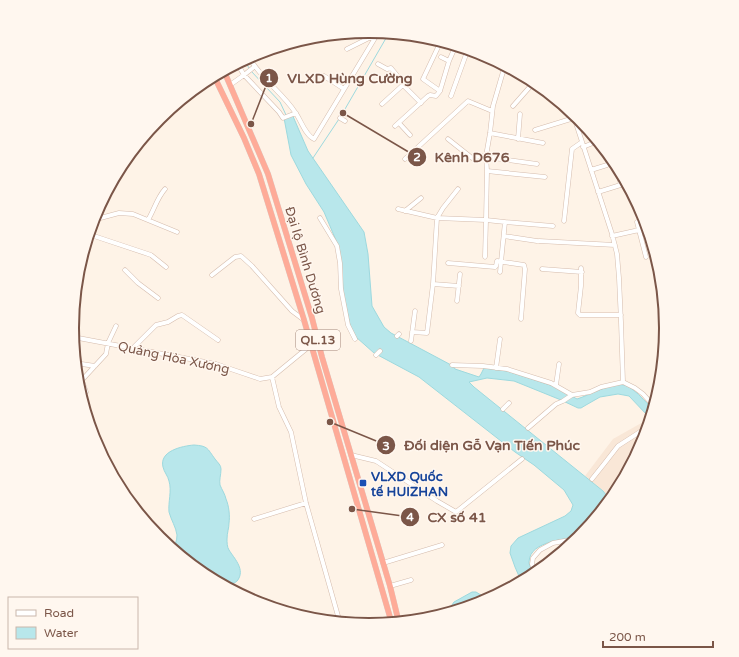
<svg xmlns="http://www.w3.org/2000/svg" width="739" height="657" viewBox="0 0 739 657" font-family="'Varela Round',sans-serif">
<rect width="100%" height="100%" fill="#fef3e7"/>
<path fill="#f9e7d7" d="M652 417 644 443 617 494 611 501 603 491 585 476 613 439Z"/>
<path fill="#b8e7eb" stroke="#9dd9de" d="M292 114 308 151 364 232 368 254 372 306 384 327 391 333 453 366 455 369 479 377 481 374 484 368 507 371 556 387 577 399C590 395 612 382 625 385 628 386 631 388 633 390 641 395 646 405 655 408L651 417 647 415 629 396 618 394 600 397 586 405 581 408H578L561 400 514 381 487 378 469 382 474 387 603 491 611 501C606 507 587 532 583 534 568 541 530 539 529 562 529 566 533 572 535 576L522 583 515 567 510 553 511 546 518 538 565 516 571 511 573 505 564 490 534 465 515 452 419 377 374 353 356 337 350 325 342 288 338 245 324 212 306 184 291 155 284 118Z
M194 445C208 446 207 448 215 459 218 463 221 465 221 469 221 475 219 480 220 485 222 490 225 494 226 499 229 506 230 516 229 523 229 528 227 533 227 539 227 542 227 547 229 550 234 558 244 568 239 578 234 589 223 579 214 581L204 576 172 550C175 545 177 541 177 535 176 527 171 520 169 512 168 502 172 491 169 481 168 476 164 472 163 467 159 451 182 446 194 445Z
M472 592H476L489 600 483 603 445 615 454 602Z"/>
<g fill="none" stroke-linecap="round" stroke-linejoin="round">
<path stroke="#9dd9de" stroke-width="1" d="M244 60 249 68
M251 71 280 102 286 115
M341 116 389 33
M313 158 339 119"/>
<defs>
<path id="minor" d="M424 36 432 38
M347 49 369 38H375
M249 57C260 78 282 92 295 112 301 120 305 135 314 139L375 38 376 32
M441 57 449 61
M237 63 244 75 279 112 283 118 296 113
M378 64 387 69 391 68 404 84 382 104
M324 76 344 89
M230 85 244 75 254 67
M403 85 421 103
M440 91 449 61 456 45
M451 96 468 49
M513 106 535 81
M572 111 612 234 617 254 619 278 621 322 623 382
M340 118 345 121
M575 121 580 119
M399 123 410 135
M395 126 428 96 430 95 436 96 440 91 423 79 441 41
M535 130 574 118
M490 133 543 143
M448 139 472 158H473L480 156H486
M518 139 520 114
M583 147 598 141
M486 157 537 164
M405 159 468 101 492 111
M615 161 621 185
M591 170 607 165
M487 171 545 177
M598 192 627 183
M398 209 437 218 486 220 487 171 486 156 490 133 493 106 505 65
M405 211 421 198
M320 218 337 246 340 263 341 289 348 325 355 339
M93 220 119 213 133 214 177 232
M148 220C154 210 157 198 165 189
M564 221 572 149 582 142
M505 222 553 226
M639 230 637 222 646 219
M639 231 649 229
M89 233 94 236 151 255 166 267
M504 236 537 241
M612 236 639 230 646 257
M539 241 615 245
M655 254H656
M485 257 486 220 505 222 500 272
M448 263 495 267 496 266 497 261 524 265 525 269 521 319
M581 268V286L578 313 580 315H621
M542 269 582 272
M125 270 138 283 158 298
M212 275 235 257 241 256 252 266 292 311 304 320
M433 284 459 286
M457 301 460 274
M412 332 427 333 433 284 437 218 443 208 458 189
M397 336 399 334
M73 337 216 364 260 379 272 377 311 345
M411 341 415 311
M133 348 156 325 168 322 178 316 182 315 218 340
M376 355 380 351
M75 363 95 366
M76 363 86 392
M452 365 483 366 507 369 551 383 572 395 590 392 601 387 623 382 635 388 643 394 652 404 656 405
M496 368 500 339
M272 377 279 407 291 432 306 503 340 623
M82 380 106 354 108 343 116 326
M556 385 559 364
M503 409 509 403
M528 428 556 404 563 401 572 395
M351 455 376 461 437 501 456 512 522 459
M592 479 604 464 618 446 649 426
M254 519 306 503
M383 563 442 545
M536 575 532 564 533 558 540 550 553 543 581 538
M390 586 411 580"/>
<path id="highway" d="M224 71 268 174 312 318 322 357 390 586 399 623
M214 76 244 138 259 174 304 320 392 624"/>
</defs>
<use href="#minor" stroke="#d5bcad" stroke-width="5"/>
<use href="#highway" stroke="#dad0cc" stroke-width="6"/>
<use href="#minor" stroke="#fff" stroke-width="4"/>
<use href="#highway" stroke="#feab98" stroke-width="5.5"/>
</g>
<rect fill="#1a4fb4" stroke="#fff7ef" stroke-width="1.5" x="359" y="479" width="8" height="8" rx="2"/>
<g text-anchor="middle" stroke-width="3" stroke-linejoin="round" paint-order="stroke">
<rect fill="#fff7ef" stroke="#a3867a" stroke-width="1" x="296" y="330" width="44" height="20" rx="3"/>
<g font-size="12" font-weight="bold" fill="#7b5648">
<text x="318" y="344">QL.13</text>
</g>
<g font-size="13" fill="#7b5648" stroke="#fff7ef">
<text transform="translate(306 260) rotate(73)" y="5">Đại lộ Bình Dương</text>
<text transform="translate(174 357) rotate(12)" y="5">Quảng Hòa Xương</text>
</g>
<g font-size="13" font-weight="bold" fill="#164399" stroke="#fff7ef" text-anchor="start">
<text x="371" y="481">VLXD Quốc<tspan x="371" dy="15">tế HUIZHAN</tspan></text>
</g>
</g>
<path d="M0 0H739V657H0ZM79 328a290 290 0 1 1 580 0a290 290 0 1 1-580 0Z" fill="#fff7ef" fill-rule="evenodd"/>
<path fill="none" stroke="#7b5648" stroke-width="2" d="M79 328a290 290 0 1 1 580 0a290 290 0 1 1-580 0Z"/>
<path fill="none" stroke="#7b5648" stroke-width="1.5" d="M251 124L269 78M343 113L417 157M330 422L386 445M352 509L410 517"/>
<g fill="#7b5648" stroke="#fff7ef" stroke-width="1.5">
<circle cx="251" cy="124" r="4"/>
<circle cx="343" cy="113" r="4"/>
<circle cx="330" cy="422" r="4"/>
<circle cx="352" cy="509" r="4"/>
<circle cx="269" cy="78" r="10"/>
<circle cx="417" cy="157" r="10"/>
<circle cx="386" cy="445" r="10"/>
<circle cx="410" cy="517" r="10"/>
</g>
<g font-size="12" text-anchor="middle" font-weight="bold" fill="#fff">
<text x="269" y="82">1</text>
<text x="417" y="161">2</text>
<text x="386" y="450">3</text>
<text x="410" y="521">4</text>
</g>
<g font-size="14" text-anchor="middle" font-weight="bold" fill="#7b5648" stroke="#fff7ef" stroke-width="3" stroke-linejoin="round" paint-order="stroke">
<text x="350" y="83">VLXD Hùng Cường</text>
<text x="472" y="162">Kênh D676</text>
<text x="492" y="450">Đối diện Gỗ Vạn Tiến Phúc</text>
<text x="457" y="522">CX số 41</text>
</g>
<rect x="8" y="597" width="130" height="52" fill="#fff7ef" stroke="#cab7ac"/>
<rect x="16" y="610" width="20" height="6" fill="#ffffff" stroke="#cab7ac"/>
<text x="44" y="617" font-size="12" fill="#7b5648">Road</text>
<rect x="16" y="627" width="20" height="12" fill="#b8e7eb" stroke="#cab7ac"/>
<text x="44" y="637" font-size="12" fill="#7b5648">Water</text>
<path d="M603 641v6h110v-6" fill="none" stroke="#7b5648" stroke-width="2"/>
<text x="609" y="641" font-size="12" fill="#7b5648" stroke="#fff7ef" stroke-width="3" paint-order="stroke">200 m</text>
</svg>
